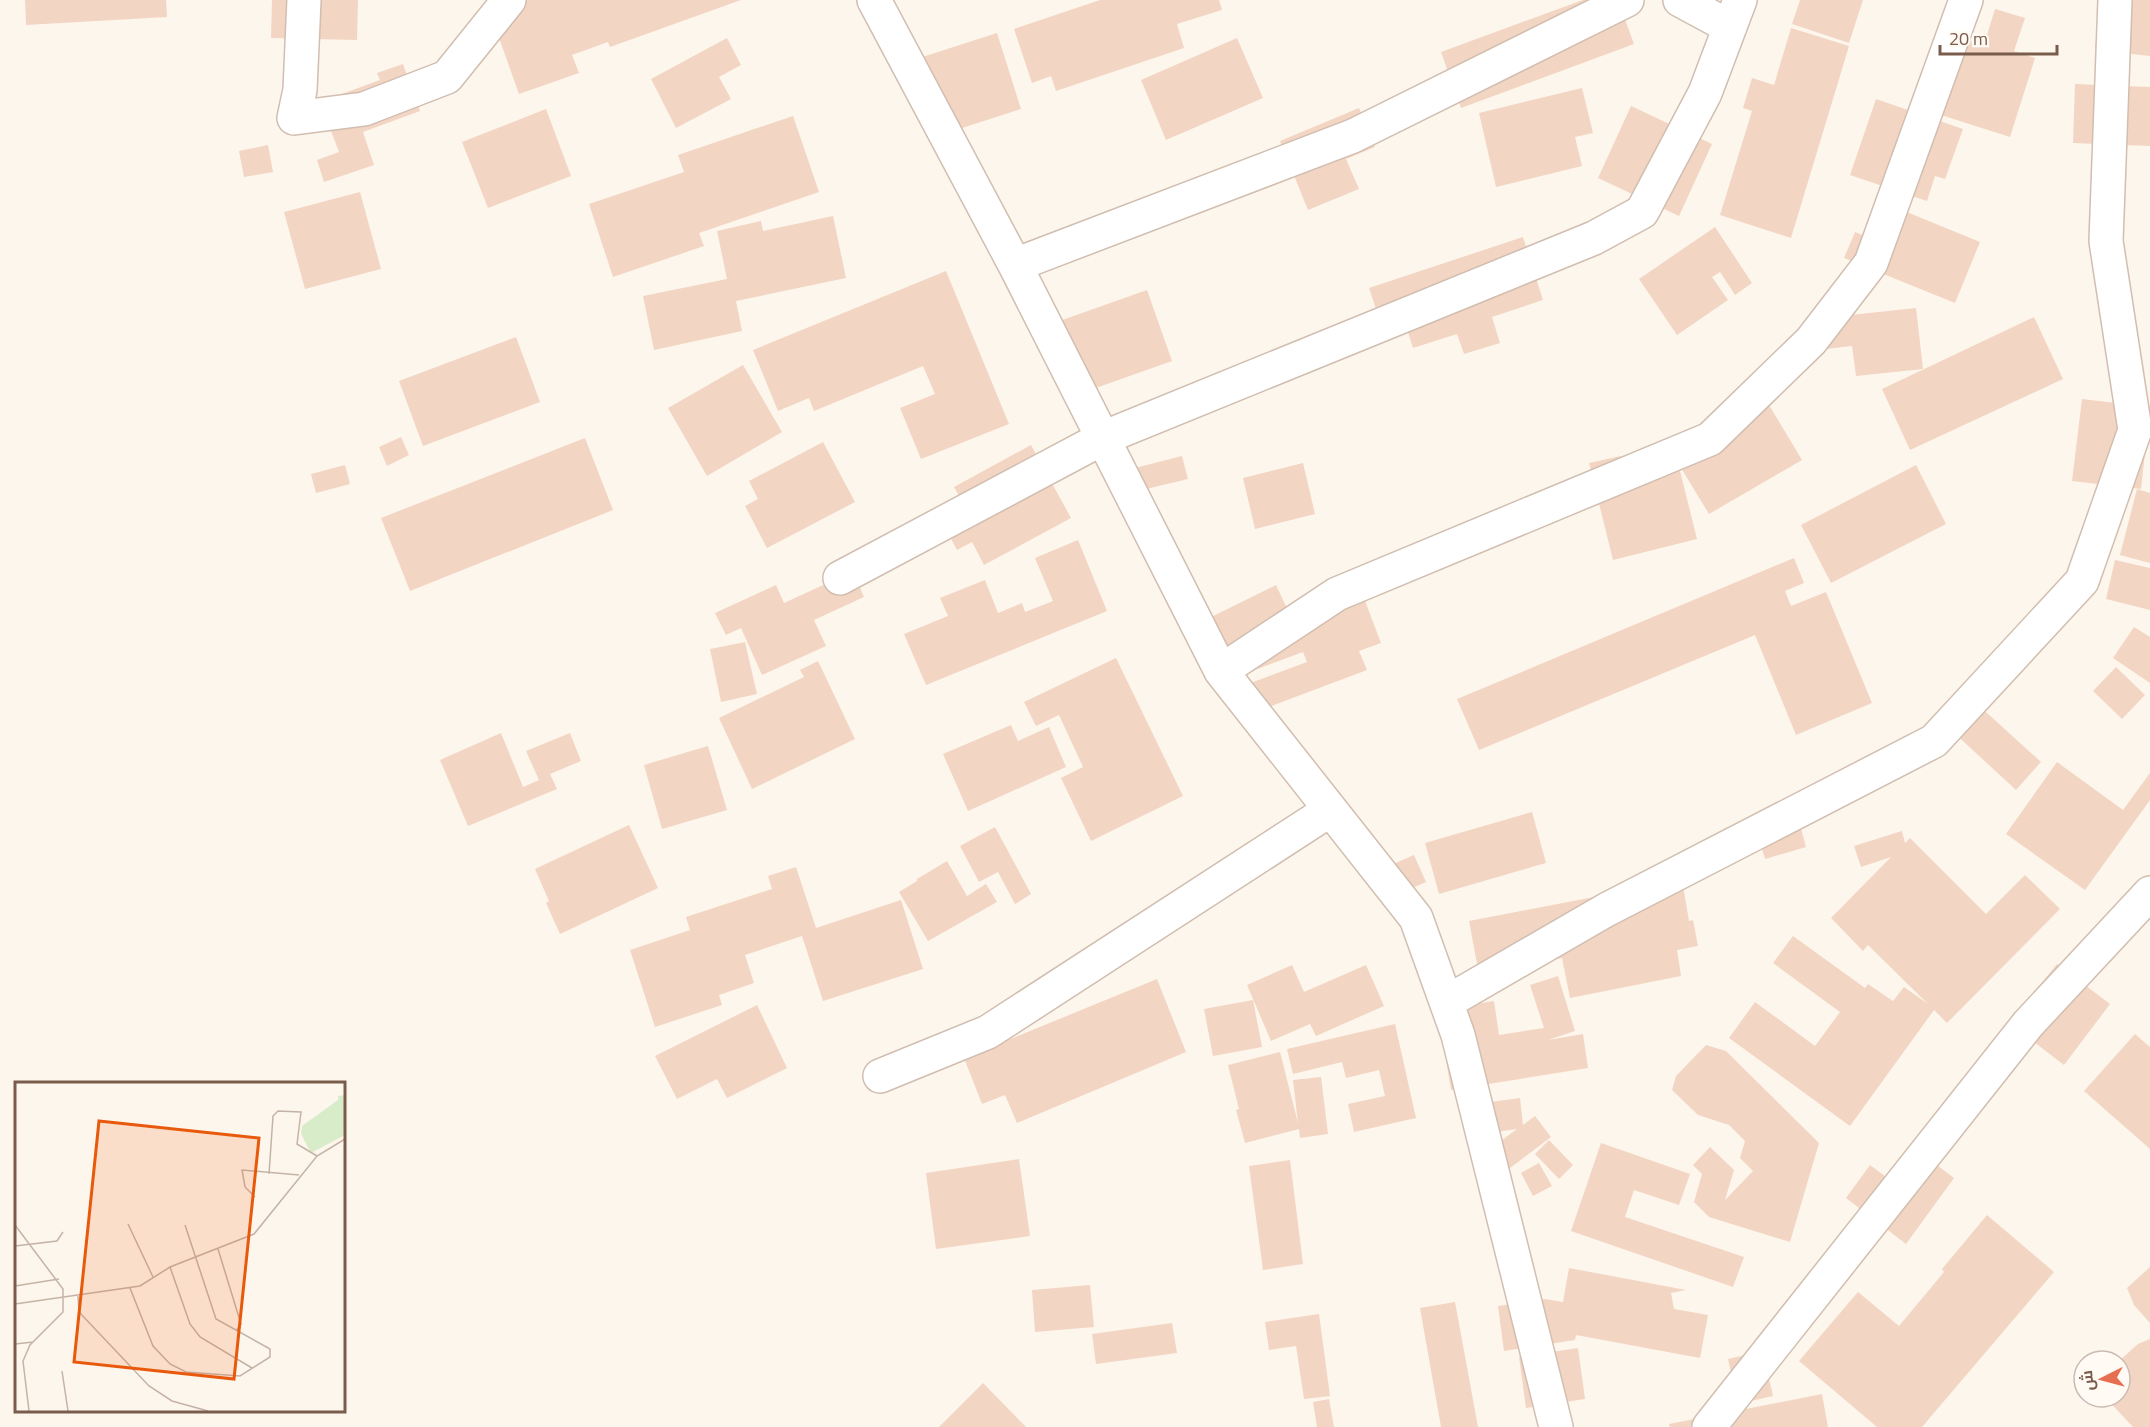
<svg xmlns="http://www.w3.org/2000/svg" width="2150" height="1427" viewBox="0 0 2150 1427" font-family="'Titillium Web',Cairo,sans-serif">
<rect width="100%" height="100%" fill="#fdf6ec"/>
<path fill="#f3d5c3" d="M25 0H166L167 17 26 25Z
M272 0H358L357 40 271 38Z
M507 0H741L610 47 608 42 572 55 579 73 519 94 488 7Z
M1100 0H1219L1222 10 1177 24 1184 48 1056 91 1051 76 1032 83 1014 29Z
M1583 0H1618L1634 44 1461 108 1441 52Z
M1800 0H1863L1849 43 1792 24Z
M2100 0H2150V56L2095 50Z
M1995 9 2025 18 2014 51 2035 58 2010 137 1938 114 1963 39 1984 45Z
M1791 28 1849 46 1791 238 1720 215 1752 111 1743 108 1752 78 1774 85Z
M997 33 1021 109 937 136 913 60Z
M727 38 741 65 719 77 731 99 676 128 651 79Z
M1237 38 1263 98 1166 140 1141 80Z
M403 64 420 111 363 132 374 165 324 182 317 160 339 152 320 102 380 80 377 73Z
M2075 84 2150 87V146L2073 143Z
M1582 88 1593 133 1575 137 1582 166 1496 187 1479 113Z
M1876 99 1963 129 1945 179 1935 176 1927 201 1850 175Z
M1631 106 1712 144 1679 216 1598 178Z
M1359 108 1375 147 1346 159 1359 189 1308 210 1280 141Z
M546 109 571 176 488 208 462 142Z
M793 116 819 192 699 233 704 246 613 277 589 204 684 172 678 155Z
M268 145 273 172 244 177 239 151Z
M360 192 381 269 305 289 284 212Z
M1897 208 1980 242 1955 303 1844 258 1855 232 1883 243Z
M833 216 846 278 736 301 742 331 654 350 643 296 727 279 717 231 761 221 763 231Z
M1715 227 1752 283 1735 295 1720 272 1712 277 1728 300 1677 335 1639 279Z
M1523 237 1543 300 1492 317 1500 343 1464 354 1457 334 1413 348 1406 326 1384 333 1369 288Z
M946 271 1009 424 921 459 900 408 935 394 923 366 814 411 809 398 778 411 753 350Z
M1147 290 1172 361 1076 395 1051 324Z
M1916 308 1923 369 1856 376 1852 346 1817 350 1813 319Z
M2034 317 2063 379 1910 450 1882 389Z
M516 337 540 402 423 446 399 381Z
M743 365 782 432 707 476 668 408Z
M1763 395 1802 460 1709 514 1678 463 1697 539 1613 560 1589 463 1621 456 1623 469Z
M2082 399 2150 407 2141 489 2072 481Z
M401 437 409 455 387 466 379 447Z
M585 438 613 510 410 591 381 518Z
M823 442 855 502 767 548 745 506 758 499 749 481Z
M1031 445 1071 518 984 565 972 542 957 550 945 527 969 514 954 487Z
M1182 456 1188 479 1117 496 1111 474Z
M1303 463 1315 514 1255 529 1243 478Z
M345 465 350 484 316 493 311 474Z
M1916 465 1946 524 1831 583 1801 525Z
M2137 489 2150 493V563L2120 555Z
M1078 540 1107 611 926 685 904 634 948 616 940 598 985 580 998 613 1022 603 1025 612 1053 601 1035 558Z
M1794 558 1804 583 1785 591 1791 606 1826 592 1872 703 1796 735 1755 635 1479 750 1457 699Z
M2115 560 2150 568V610L2106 599Z
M856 579 864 597 814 620 826 646 762 675 741 628 726 635 715 613 776 585 784 603 834 580Z
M1276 585 1291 617 1362 593 1381 643 1359 651 1367 670 1250 714 1240 687 1307 662 1303 652 1228 680 1203 621Z
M2134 627 2150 637V683L2113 658Z
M745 642 757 694 721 702 710 649Z
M1116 658 1183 796 1091 841 1061 778 1083 767 1059 715 1036 726 1024 702Z
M818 661 855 739 752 789 719 718 804 677 800 670Z
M2116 667 2145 695 2122 719 2093 691Z
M1975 702 2041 762 2016 790 1951 730Z
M1011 725 1018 741 1049 727 1066 767 968 811 943 754Z
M501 733 523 787 539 780 526 751 570 733 581 761 550 774 557 789 468 826 440 760Z
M708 746 727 810 662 829 644 765Z
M2057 762 2123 810 2150 773V800L2085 890 2006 834Z
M1795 806 1806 847 1765 859 1753 818Z
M1532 812 1546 863 1439 894 1425 843Z
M629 825 658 888 560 934 546 903 549 901 535 869Z
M995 827 1031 894 1015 904 998 872 979 882 960 846Z
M1902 831 1905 843 1910 838 1986 914 2025 875 2060 909 1947 1023 1934 1010 1850 1126 1729 1038 1755 1002 1815 1046 1840 1012 1773 963 1793 936 1865 988 1868 984 1893 1001 1904 987 1928 1004 1868 945 1863 951 1831 918 1891 857 1861 867 1854 846Z
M1414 855 1426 882 1396 895 1384 868Z
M947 861 967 896 986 884 997 902 928 941 899 892 917 881V879Z
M796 867 816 928 901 900 923 969 823 1001 802 936 745 955 754 983 719 995 722 1005 655 1027 630 950 690 930 686 917 772 889 768 876Z
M1682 880 1689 921 1693 920 1698 946 1677 950 1681 976 1570 998 1562 958 1479 974 1469 921Z
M2057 964 2110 1004 2064 1065 2009 1023Z
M1292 965 1304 992 1366 965 1384 1006 1316 1036 1310 1024 1271 1041 1247 985Z
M1558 976 1575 1031 1548 1040 1583 1034 1588 1068 1451 1090 1438 1010 1494 1001 1499 1035 1544 1028 1530 985Z
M1157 979 1186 1052 1017 1123 1005 1095 982 1104 964 1058Z
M1253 1000 1262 1047 1213 1056 1204 1009Z
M757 1005 787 1068 727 1098 717 1079 677 1099 655 1056Z
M1395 1024 1416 1118 1354 1132 1348 1104 1385 1096 1379 1070 1346 1078 1342 1062 1293 1074 1287 1049Z
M2135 1034 2150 1047V1149L2084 1091Z
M1706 1045 1726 1051 1819 1143 1790 1242 1709 1217 1694 1202 1702 1174 1693 1165 1710 1147 1734 1170 1725 1200 1753 1171 1740 1158 1745 1141 1729 1125 1698 1115 1672 1090 1676 1076Z
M1280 1052 1298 1123 1293 1080 1321 1077 1328 1134 1300 1138 1299 1129 1245 1143 1236 1110 1239 1109 1228 1065Z
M1520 1098 1523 1125 1535 1116 1551 1137 1506 1171 1490 1149 1517 1129 1472 1135 1469 1105Z
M1549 1140 1573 1165 1559 1179 1535 1154Z
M1601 1143 1690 1174 1679 1205 1634 1190 1625 1217 1744 1257 1733 1287 1571 1231Z
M1921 1153 1954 1178 1906 1244 1846 1198 1870 1165 1897 1185Z
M1019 1159 1030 1236 936 1249 926 1173Z
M1290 1160 1303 1264 1263 1270 1249 1166Z
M1539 1163 1552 1186 1533 1196 1521 1173Z
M1987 1215 2054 1272 1922 1427H1877L1799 1361 1858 1292 1899 1326 1944 1272 1942 1269Z
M2150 1267V1323L2134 1305 2127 1288Z
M1569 1268 1686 1290 1671 1293 1674 1309 1708 1315 1700 1358 1576 1335 1575 1340 1504 1351 1498 1306 1545 1299 1563 1302Z
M1090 1285 1094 1327 1035 1332 1032 1290Z
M1455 1302 1478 1427H1441L1420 1308Z
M1319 1314 1330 1396 1304 1399 1296 1346 1269 1350 1265 1322Z
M1172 1323 1177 1353 1096 1364 1092 1334Z
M2150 1339V1427H2133L2105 1397H2120V1360L2138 1344Z
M1578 1348 1585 1399 1526 1408 1519 1357Z
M1763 1351 1773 1396 1738 1404 1728 1359Z
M983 1383 1026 1427H939Z
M1822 1394 1828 1427H1670L1669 1424Z
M1329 1399 1334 1427H1317L1313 1402Z"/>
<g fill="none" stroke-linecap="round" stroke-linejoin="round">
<defs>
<path id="minor" d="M304 0 300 90 294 118 364 109 447 77 509 0
M874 0 1015 265 1221 671 1416 918 1458 1035 1556 1427
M1680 0 1730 27
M1015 265 1353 136 1627 0
M840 578 1103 438 1594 238 1642 212 1705 93 1740 0
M1221 671 1337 594 1710 439 1811 341 1871 263 1966 0
M1447 1002 1606 910 1934 741 2082 581 2135 430 2106 241 2115 0
M880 1076 988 1032 1330 810
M1709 1427 2028 1024 2150 893"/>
</defs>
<use href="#minor" stroke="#d1beb0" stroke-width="36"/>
<use href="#minor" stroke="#fff" stroke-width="33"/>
</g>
<g transform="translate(15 1082)">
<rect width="330" height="330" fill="#fdf6ec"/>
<path d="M330 13V53L296 71 286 52 287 44 323 18V14Z" fill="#d8ecc9"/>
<path fill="none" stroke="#c5b3a7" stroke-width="1.5" d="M254 92 258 34 263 29 286 30 282 62 302 74M240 115 230 105 227 88 284 93M113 142 138 195M0 143 48 207V230L15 263 8 279 14 329M0 164 42 159 48 150M203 167 226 242 221 249M155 185 175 242 185 255 237 286M0 204 44 197M115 206 138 264 155 282 171 290 225 294 255 275V267L201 237 170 143M63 214 64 230 134 304 157 319 193 329M0 222 125 204 155 185 239 152 302 74 330 57M0 262 18 260M47 289 53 329"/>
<path fill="#e8590c" fill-opacity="0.15" stroke="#e8590c" stroke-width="3" d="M84 39 244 56 219 297 59 280Z"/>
<rect width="330" height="330" fill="none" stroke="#7a5c4d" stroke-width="3"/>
</g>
<g transform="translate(2102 1379) rotate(264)"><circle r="28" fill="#fffaf3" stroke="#cabbb1" stroke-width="1.5"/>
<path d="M0-4.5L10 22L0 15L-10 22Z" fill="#e76f51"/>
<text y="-9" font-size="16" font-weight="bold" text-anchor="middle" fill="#7a5c4d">ش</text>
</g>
<path d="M1940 45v9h117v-9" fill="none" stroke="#7a5c4d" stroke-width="3"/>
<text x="1949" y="45" font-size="18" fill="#7a5c4d" stroke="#fffaf3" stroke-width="4.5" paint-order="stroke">20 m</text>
</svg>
